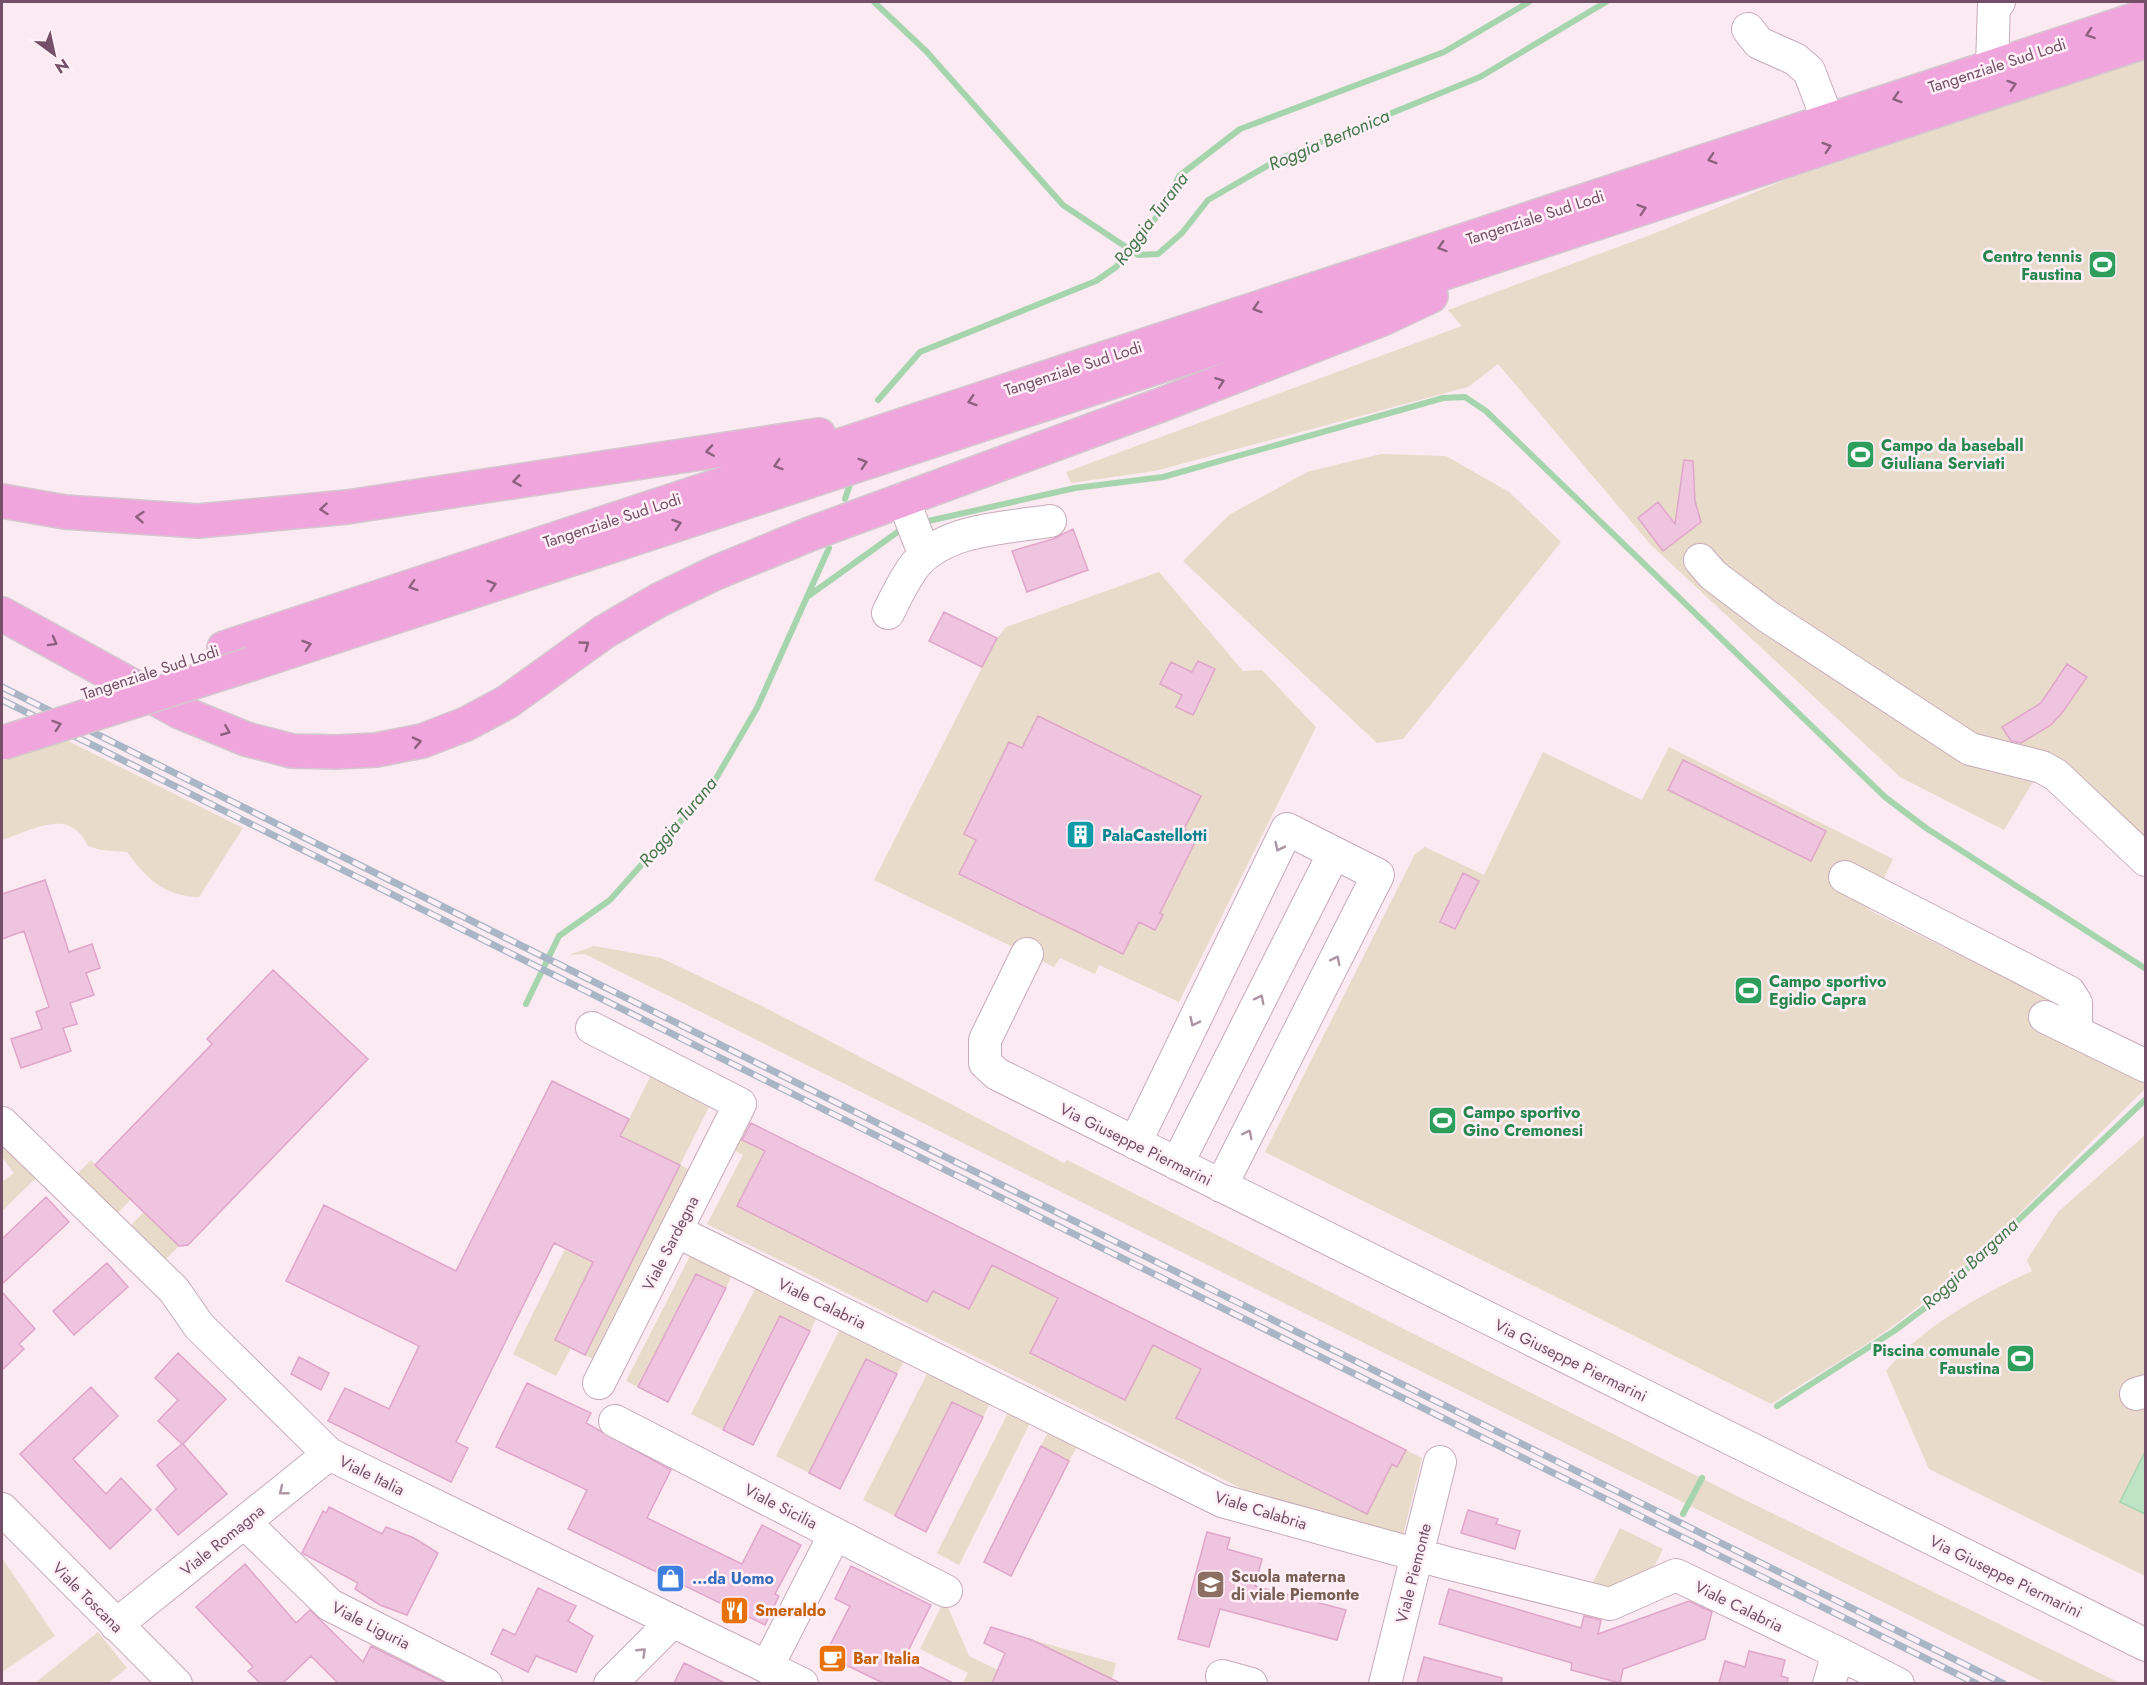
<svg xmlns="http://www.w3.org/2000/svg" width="2147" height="1685" viewBox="0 0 2147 1685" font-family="Jost,sans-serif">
<rect width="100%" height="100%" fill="#fbeaf1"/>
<path fill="#e8dbc9" d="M2145 59V841L2051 752 2004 830 1900 777 1651 545 1498 364 1468 387 1155 471 1071 483 1066 472 1462 326 1448 310 1653 234 1792 177Z
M1381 454 1446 456 1509 492 1561 542 1403 739 1377 743 1183 561 1229 515 1307 472Z
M1159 572 1243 671 1262 670 1316 727 1179 1002 1099 965 1095 974 1060 958 1054 967 874 880 997 638 1006 627Z
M64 739 243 828 199 897C164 896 147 879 127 852L101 850 88 846C70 806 33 830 2 840V760Z
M1669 747 1893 859 1869 910 2053 1002 2045 1017 2145 1079V1089C2070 1161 1999 1239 1919 1306 1874 1343 1820 1372 1771 1404L1265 1152 1415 854 1425 847 1484 875 1543 752 1642 800Z
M594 946 661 958 764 1007 1064 1163 1067 1160 1105 1179 1743 1499 2120 1683H2045L585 954 569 955Z
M654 1069 713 1099 680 1165 692 1171 596 1361 585 1355 680 1166 649 1150 555 1340 571 1348 556 1376 513 1354Z
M2145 1135V1576L1929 1469 1886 1371C1924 1325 1979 1296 2032 1271L2027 1260 2058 1212Z
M740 1138 1397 1467 1406 1450 1422 1458 1403 1535 1263 1499 707 1224 743 1155 730 1148Z
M2 1144 37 1177 2 1211V1182L14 1173 2 1157Z
M91 1160 131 1199 116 1215 76 1175Z
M144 1212 179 1246 164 1261 129 1227Z
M691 1254 732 1275 726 1288 696 1274 638 1387 626 1381Z
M756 1287 817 1317 810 1331 780 1316 723 1430 691 1414Z
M840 1329 904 1361 897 1374 866 1359 809 1473 776 1456Z
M928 1372 990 1403 983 1417 952 1402 895 1516 863 1500Z
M1008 1413 1030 1423 959 1565 937 1553Z
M1048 1432 1077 1447 1069 1461 1041 1446Z
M1620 1528 1663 1549 1652 1571 1607 1592 1590 1588Z
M2 1558 55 1636 2 1672Z
M943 1603 947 1605 969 1656 998 1670 992 1683H963L968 1673 920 1649Z
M98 1632 127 1668 108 1683H35Z
M1032 1640 1116 1663 1112 1679Z"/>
<path fill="#bfe4c5" stroke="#a6d5ad" stroke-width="1.5" d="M2145 1452V1514L2120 1502Z"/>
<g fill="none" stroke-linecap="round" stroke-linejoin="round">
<path stroke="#a6d5ad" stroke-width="6" d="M874 2 926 51 1063 205 1138 255 1158 254 1182 233 1208 200 1279 159 1480 77 1606 2
M878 400 920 352 1096 281 1116 267 1141 238 1163 208 1179 176 1240 129 1444 52 1529 2
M845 499 851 481
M924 522 1075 488 1163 477 1443 398 1465 397 1486 411 1885 797 1926 828 2146 969
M807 597 899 531
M526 1004 559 936 610 900 711 787 757 708 829 548
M1777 1406 1894 1331 1930 1304 2146 1099
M1683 1514 1702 1478"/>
</g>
<path fill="#efc4de" stroke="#e0a5ca" stroke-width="1.5" d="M1684 460 1693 461 1695 501 1701 522 1663 551 1638 518 1658 502 1675 524Z
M1073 529 1088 570 1027 592 1012 551 1053 539Z
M944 612 997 638 982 667 929 641Z
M1198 661 1215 669 1193 715 1176 707 1182 695 1160 684 1171 662 1192 672Z
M2067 664 2087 677 2062 713 2051 725 2021 743 2011 741 2002 727 2041 703Z
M1038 716 1201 796 1184 829 1198 836 1160 913 1163 915 1155 930 1139 922 1123 954 959 874 976 840 964 834 1009 742 1022 748Z
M1683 760 1826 831 1811 861 1668 790Z
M1463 873 1479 881 1455 929 1440 922Z
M45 880 69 952 92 944 100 968 86 973 94 995 70 1003 77 1024 63 1028 71 1051 21 1068 11 1039 42 1029 36 1012 49 1007 24 931 2 939V894Z
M273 970 368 1059 188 1245 179 1246 95 1165 212 1044 207 1039Z
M552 1081 629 1119 620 1136 680 1165 585 1355 555 1340 593 1262 554 1243 456 1442 468 1448 451 1482 328 1421 345 1388 389 1409 419 1346 286 1281 324 1205 456 1271Z
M751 1123 1406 1450 1397 1467 1392 1464 1367 1514 1176 1418 1201 1369 1153 1345 1125 1400 1030 1353 1058 1298 992 1265 969 1309 933 1291 927 1302 737 1206 765 1151 742 1140Z
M46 1197 69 1222 2 1284V1239Z
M107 1263 128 1287 74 1335 53 1311Z
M696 1274 726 1288 668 1402 638 1387Z
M2 1292 35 1329 19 1344 24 1349 2 1370Z
M780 1316 810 1331 753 1445 723 1430Z
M178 1353 226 1399 183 1444 227 1494 178 1535 156 1509 176 1489 157 1465 182 1444 158 1421 178 1400 155 1378Z
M299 1357 329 1373 321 1390 291 1374Z
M866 1359 897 1374 840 1489 809 1473Z
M527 1383 591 1413 586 1423 671 1470 647 1518 742 1564 762 1525 801 1545 775 1594 779 1596 765 1625 568 1529 587 1490 496 1447Z
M91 1387 118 1416 73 1459 106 1494 121 1478 151 1510 110 1549 20 1454Z
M952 1402 983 1417 926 1532 895 1516Z
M1041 1446 1069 1461 1011 1576 984 1562Z
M329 1507 382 1534 386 1527 414 1538 438 1553 407 1615 380 1605 355 1589 358 1583 302 1553 323 1511 326 1513Z
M1468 1510 1498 1519 1496 1524 1520 1531 1515 1549 1461 1533Z
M1207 1532 1230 1538 1227 1549 1262 1559 1255 1586 1346 1610 1337 1640 1220 1609 1209 1647 1178 1639Z
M245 1564 296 1623 310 1610 363 1662 371 1646 445 1683H338L311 1656 283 1683H260L248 1671 253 1667 196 1607Z
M851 1566 931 1605 904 1659 953 1683H883L825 1655 850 1606 835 1599Z
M538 1588 576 1606 568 1621 593 1636 576 1672 536 1656 528 1672 491 1654 503 1629 515 1635Z
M1449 1589 1581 1628 1584 1616 1601 1620 1598 1634 1689 1601 1712 1612 1705 1639 1623 1669 1620 1683 1571 1670 1572 1663 1439 1624Z
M991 1627 1032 1640 1120 1683H992L1005 1653 984 1643Z
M1749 1651 1785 1660 1781 1676 1788 1678 1787 1683H1719L1725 1661 1745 1667Z
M1424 1657 1502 1678 1501 1683H1417Z
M684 1663 725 1683H674Z"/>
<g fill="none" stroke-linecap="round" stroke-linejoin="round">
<defs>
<path id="minor" d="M1748 29 1759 43 1795 59 1809 71 1828 121
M1992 67 1994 3 1999 2
M903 499 920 543 929 552
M1700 560 1713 575 1767 616 1970 749 2042 767 2056 775 2146 860
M888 613C896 597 904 579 916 564 947 528 1007 528 1050 521
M1845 877 2069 992 2076 1003V1032
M1027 954 985 1040V1063L997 1074 2146 1645
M2045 1017 2146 1066
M592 1028 740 1104 599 1383
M2 1123 174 1290 199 1326 329 1454 802 1684
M1135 1143 1287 829 1378 875 1221 1186
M1177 1164 1334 853
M676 1231 1222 1501 1447 1563 1610 1604 1676 1575 1838 1653
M2136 1394 2146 1391
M615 1421 946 1591
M2 1509 176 1684
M244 1522 330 1605 486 1684
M116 1625 329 1454
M767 1667 835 1534
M1222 1676 1251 1684
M610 1684 673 1621
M1385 1684 1440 1462
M1829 1684 1838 1653 1898 1684"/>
<path id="highway" d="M2 501 65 512 198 521 347 507 819 435
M2 614 180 712 246 739 292 751 336 752 376 750 422 741 466 724 507 702 604 632 659 600 715 573 810 534 1166 403 1382 319 1431 296
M224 648 2146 16
M251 664 1673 198 2146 41"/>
</defs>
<use href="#minor" stroke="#c8abbb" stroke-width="34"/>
<use href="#highway" stroke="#d3c7ce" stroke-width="36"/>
<use href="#minor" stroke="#fff" stroke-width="32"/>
<use href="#highway" stroke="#f0a6dd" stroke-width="33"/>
<defs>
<path id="rail" d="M2 687 2004 1684
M2 700 1977 1684"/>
</defs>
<use href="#rail" stroke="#a8b6c5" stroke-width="7"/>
<use href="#rail" stroke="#fef0f6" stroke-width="4.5" stroke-dasharray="14" stroke-linecap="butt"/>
<defs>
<path id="highway-bridge" d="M2 743 251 664"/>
</defs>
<use href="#highway-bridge" stroke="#d3c7ce" stroke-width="36" stroke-linecap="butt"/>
<use href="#highway-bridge" stroke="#f0a6dd" stroke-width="33"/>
</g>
<defs><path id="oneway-chevron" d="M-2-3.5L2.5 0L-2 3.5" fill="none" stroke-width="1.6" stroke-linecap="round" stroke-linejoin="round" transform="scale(1.5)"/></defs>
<g stroke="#8d607f">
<use href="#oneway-chevron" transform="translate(2090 34) rotate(161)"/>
<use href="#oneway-chevron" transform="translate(2012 85) rotate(-18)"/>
<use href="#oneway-chevron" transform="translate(1897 98) rotate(162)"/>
<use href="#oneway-chevron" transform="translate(1827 147) rotate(-18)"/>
<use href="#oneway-chevron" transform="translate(1712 159) rotate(162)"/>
<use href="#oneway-chevron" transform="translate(1642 209) rotate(-18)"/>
<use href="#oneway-chevron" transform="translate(1442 247) rotate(162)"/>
<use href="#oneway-chevron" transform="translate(1257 308) rotate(162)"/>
<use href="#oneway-chevron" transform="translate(1220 382) rotate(-21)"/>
<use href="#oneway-chevron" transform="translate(972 401) rotate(162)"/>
<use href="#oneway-chevron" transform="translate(710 451) rotate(171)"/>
<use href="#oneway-chevron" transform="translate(863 463) rotate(-18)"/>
<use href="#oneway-chevron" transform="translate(778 465) rotate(162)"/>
<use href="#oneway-chevron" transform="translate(517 481) rotate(171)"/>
<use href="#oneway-chevron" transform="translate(324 509) rotate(175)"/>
<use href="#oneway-chevron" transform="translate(140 517) rotate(-176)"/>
<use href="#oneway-chevron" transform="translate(677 524) rotate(-18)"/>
<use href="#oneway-chevron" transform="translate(492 585) rotate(-18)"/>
<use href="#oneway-chevron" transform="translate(413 586) rotate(162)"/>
<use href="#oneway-chevron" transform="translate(53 642) rotate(29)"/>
<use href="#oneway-chevron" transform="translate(307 645) rotate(-18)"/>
<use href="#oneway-chevron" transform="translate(585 645) rotate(-36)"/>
<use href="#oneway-chevron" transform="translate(57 725) rotate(-18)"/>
<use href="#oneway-chevron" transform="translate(226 731) rotate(22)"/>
<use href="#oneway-chevron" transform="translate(417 742) rotate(-13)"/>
</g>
<g stroke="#ac95a4">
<use href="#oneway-chevron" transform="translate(1279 847) rotate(116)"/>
<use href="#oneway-chevron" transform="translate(1336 960) rotate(-63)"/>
<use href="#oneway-chevron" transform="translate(1260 999) rotate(-63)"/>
<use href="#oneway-chevron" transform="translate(1194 1022) rotate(116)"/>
<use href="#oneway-chevron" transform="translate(1248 1134) rotate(-63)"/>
<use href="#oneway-chevron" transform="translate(283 1491) rotate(141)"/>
<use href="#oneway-chevron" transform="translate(642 1652) rotate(-44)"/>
</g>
<defs>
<symbol id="stadium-square" viewBox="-11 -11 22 22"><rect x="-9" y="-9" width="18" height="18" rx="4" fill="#2e9e5b" stroke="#fef0f6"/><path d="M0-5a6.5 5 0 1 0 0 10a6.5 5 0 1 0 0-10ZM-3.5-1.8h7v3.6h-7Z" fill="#fff"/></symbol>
<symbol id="building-square" viewBox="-11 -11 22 22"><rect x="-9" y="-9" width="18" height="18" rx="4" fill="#0f9aa8" stroke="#fef0f6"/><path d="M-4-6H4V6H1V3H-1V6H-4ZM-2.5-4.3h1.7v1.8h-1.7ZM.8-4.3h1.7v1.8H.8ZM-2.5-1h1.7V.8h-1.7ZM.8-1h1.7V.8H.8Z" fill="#fff"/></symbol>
<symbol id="shop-square" viewBox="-11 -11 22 22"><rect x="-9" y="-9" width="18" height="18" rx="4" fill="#3f7fe0" stroke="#fef0f6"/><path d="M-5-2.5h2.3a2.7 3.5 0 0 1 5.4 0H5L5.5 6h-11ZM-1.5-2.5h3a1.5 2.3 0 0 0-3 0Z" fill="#fff"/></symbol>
<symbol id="school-square" viewBox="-11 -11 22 22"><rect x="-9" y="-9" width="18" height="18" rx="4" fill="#8d6e63" stroke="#fef0f6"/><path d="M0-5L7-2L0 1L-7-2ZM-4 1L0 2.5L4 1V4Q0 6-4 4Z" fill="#fff"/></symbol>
<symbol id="restaurant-square" viewBox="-11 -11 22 22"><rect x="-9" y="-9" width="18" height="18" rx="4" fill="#e8710a" stroke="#fef0f6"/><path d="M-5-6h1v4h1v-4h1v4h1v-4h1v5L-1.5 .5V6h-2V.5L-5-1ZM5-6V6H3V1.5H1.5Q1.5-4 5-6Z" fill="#fff"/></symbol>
<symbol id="cafe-square" viewBox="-11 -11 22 22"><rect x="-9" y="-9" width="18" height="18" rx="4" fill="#e8710a" stroke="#fef0f6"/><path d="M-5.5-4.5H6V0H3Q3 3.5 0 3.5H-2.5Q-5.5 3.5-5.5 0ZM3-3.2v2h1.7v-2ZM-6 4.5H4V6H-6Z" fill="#fff"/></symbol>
</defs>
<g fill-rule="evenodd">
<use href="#stadium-square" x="2086" y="248" width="33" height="33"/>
<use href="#stadium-square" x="1844" y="438" width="33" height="33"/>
<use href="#building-square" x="1064" y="818" width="33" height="33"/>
<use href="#stadium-square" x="1732" y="974" width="33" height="33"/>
<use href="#stadium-square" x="1426" y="1104" width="33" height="33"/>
<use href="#stadium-square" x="2004" y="1342" width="33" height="33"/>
<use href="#shop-square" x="654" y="1562" width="33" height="33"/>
<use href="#school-square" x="1194" y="1568" width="33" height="33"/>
<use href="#restaurant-square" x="718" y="1594" width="33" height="33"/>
<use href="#cafe-square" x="816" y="1642" width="33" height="33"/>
</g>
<g text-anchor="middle" stroke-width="5" stroke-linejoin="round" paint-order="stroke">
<g font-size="16" fill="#744f67" stroke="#fef0f6">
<text transform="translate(1997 65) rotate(-18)" y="6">Tangenziale Sud Lodi</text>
<text transform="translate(1535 217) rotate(-18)" y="6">Tangenziale Sud Lodi</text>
<text transform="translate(1073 368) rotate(-18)" y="6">Tangenziale Sud Lodi</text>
<text transform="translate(612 520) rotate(-18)" y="6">Tangenziale Sud Lodi</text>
<text transform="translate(150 672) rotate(-18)" y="6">Tangenziale Sud Lodi</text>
<text transform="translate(1136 1144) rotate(26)" y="6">Via Giuseppe Piermarini</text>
<text transform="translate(670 1243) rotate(-63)" y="6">Viale Sardegna</text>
<text transform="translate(822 1303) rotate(26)" y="6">Viale Calabria</text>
<text transform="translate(1571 1360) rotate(26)" y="6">Via Giuseppe Piermarini</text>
<text transform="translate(372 1475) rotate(26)" y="6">Viale Italia</text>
<text transform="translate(781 1506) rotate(27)" y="6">Viale Sicilia</text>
<text transform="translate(1261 1510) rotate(17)" y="6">Viale Calabria</text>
<text transform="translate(222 1540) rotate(-39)" y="6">Viale Romagna</text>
<text transform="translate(1413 1573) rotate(-76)" y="6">Viale Piemonte</text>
<text transform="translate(2006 1576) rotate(26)" y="6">Via Giuseppe Piermarini</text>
<text transform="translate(88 1597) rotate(45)" y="6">Viale Toscana</text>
<text transform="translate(1739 1606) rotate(26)" y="6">Viale Calabria</text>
<text transform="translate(371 1625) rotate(27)" y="6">Viale Liguria</text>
</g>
<g font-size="16" font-weight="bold" fill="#27864d" stroke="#fef0f6" text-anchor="start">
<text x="2082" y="262" text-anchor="end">Centro tennis<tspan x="2082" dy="18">Faustina</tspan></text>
<text x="1881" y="451">Campo da baseball<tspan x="1881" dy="18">Giuliana Serviati</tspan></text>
<text x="1769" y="987">Campo sportivo<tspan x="1769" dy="18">Egidio Capra</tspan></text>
<text x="1463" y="1118">Campo sportivo<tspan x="1463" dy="18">Gino Cremonesi</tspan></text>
<text x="2000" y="1356" text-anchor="end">Piscina comunale<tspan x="2000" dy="18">Faustina</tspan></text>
</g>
<g font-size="16" font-weight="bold" fill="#0d838f" stroke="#fef0f6" text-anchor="start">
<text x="1102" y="841">PalaCastellotti</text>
</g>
<g font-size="16" font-weight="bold" fill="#785e54" stroke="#fef0f6" text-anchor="start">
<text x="1231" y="1582">Scuola materna<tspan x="1231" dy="18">di viale Piemonte</tspan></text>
</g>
<g font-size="16" font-weight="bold" fill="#366cbe" stroke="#fef0f6" text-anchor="start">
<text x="692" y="1584">...da Uomo</text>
</g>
<g font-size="16" font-weight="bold" fill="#c56008" stroke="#fef0f6" text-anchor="start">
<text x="755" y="1616">Smeraldo</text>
<text x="853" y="1664">Bar Italia</text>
</g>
<g font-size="18" font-style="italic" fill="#43784c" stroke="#fef0f6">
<text transform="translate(1329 140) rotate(-23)" y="6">Roggia Bertonica</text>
<text transform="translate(1151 219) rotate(-53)" y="6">Roggia Turana</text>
<text transform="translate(678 822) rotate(-50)" y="6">Roggia Turana</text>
<text transform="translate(1970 1264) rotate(-43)" y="6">Roggia Bargana</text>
</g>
</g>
<rect width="2147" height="1685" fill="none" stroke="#744f67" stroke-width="6"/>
<g transform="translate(54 54) rotate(147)" stroke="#fef0f6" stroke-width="4.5" paint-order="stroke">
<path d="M0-4.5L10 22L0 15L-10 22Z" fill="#744f67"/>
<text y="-9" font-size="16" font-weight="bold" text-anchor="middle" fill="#744f67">N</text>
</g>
</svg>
